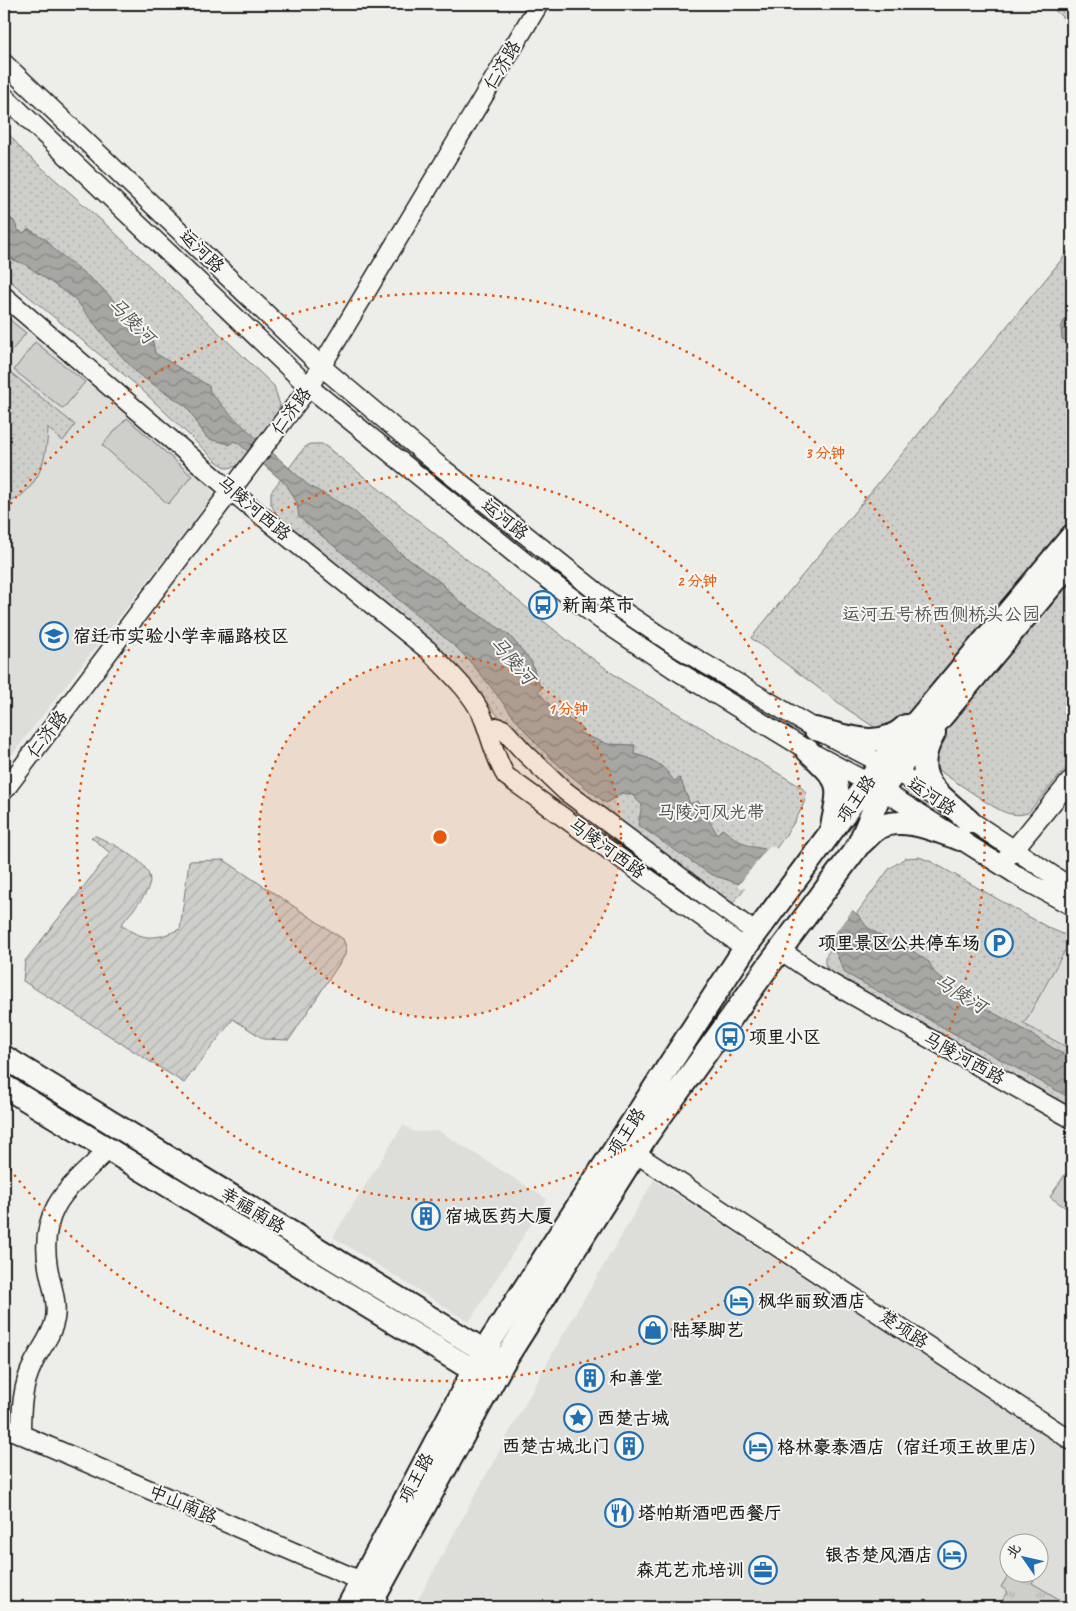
<svg xmlns="http://www.w3.org/2000/svg" width="1076" height="1611" viewBox="0 0 1076 1611" font-family="Caveat,'LXGW WenKai TC',sans-serif">
<defs>
<pattern id="grass-tufts" width="24" height="20" patternUnits="userSpaceOnUse" patternTransform="scale(1.25)"><rect width="24" height="20" fill="#cececb"/><path d="M3 7l-1-3M5 7V3M7 7l1-3M15 17l-1-3M17 17v-4M19 17l1-3" fill="none" stroke="#b0b0ae"/></pattern>
<pattern id="park-dots" width="8" height="8" patternUnits="userSpaceOnUse" patternTransform="scale(1.25)"><rect width="8" height="8" fill="#cececb"/><path d="M2 2h.1M6 6h.1" fill="none" stroke="#b0b0ae" stroke-width="1.8" stroke-linecap="round"/></pattern>
<pattern id="garden-furrows" width="10" height="10" patternUnits="userSpaceOnUse" patternTransform="scale(1.25)"><rect width="10" height="10" fill="#cececb"/><path d="M-1 1l2-2M0 10L10 0M9 11l2-2" fill="none" stroke="#b0b0ae"/></pattern>
<pattern id="water-waves" width="16" height="10" patternUnits="userSpaceOnUse" patternTransform="scale(1.25)"><rect width="16" height="10" fill="#a6a6a3"/><path d="M0 5q4-4 8 0t8 0" fill="none" stroke="#868684"/></pattern>
</defs>
<rect width="100%" height="100%" fill="#edede9"/>
<filter id="ink" filterUnits="userSpaceOnUse"><feTurbulence type="fractalNoise" baseFrequency=".02" numOctaves="2"/><feDisplacementMap in="SourceGraphic" scale="10" xChannelSelector="R" yChannelSelector="G"/><feConvolveMatrix kernelMatrix="1 2 1 2 8 2 1 2 1" color-interpolation-filters="sRGB"/></filter>
<g filter="url(#ink)">
<path fill="#ddddda" fill-rule="evenodd" d="M4 312 203 479 210 485 213 494 211 499 4 765Z
M1072 941V1050L1024 1024Z
M403 1125 415 1132 439 1131 547 1199 469 1322 333 1237Z
M654 1180 1072 1452V1607H414L561 1338ZM1008 1544H1038V1574H1008Z"/>
<path fill="url(#grass-tufts)" stroke="#757574" d="M1066 1173H1072V1212L1050 1197Z
M1009 1574H1024L1034 1579 1032 1583 1059 1599 1053 1607H990L994 1601 1000 1604 1008 1592 1001 1587Z"/>
<path fill="url(#park-dots)" stroke="#757574" d="M1048 4H1072V26Z
M4 128 23 151 111 229 274 386 280 405 277 416 240 466 227 468 216 461 139 387 4 276Z
M1072 247V761L1028 813C1011 818 1001 811 986 802L847 709 751 638Z
M4 367 75 425 63 441 48 428C47 459 38 494 4 504Z
M310 444H322L328 448 567 640 623 681 801 787 806 793C806 818 746 885 729 908L570 788 531 753 471 685 278 517 271 504V492L304 448Z
M919 857 932 862 1049 928 1072 938 1024 1024 1072 1050V1110L829 971 825 964V957L889 869 905 858Z"/>
<path fill="url(#garden-furrows)" stroke="#757574" d="M96 836C112 844 157 863 149 886 146 897 128 915 121 925 144 941 155 940 180 929L189 861 224 860 343 939 346 947 345 955 289 1040 264 1039 233 1019 184 1083 23 981 25 961 110 853 91 837Z"/>
<path fill="#cececb" stroke="#757574" d="M4 315 26 333 4 360Z
M35 342 85 382 63 409 14 370Z
M127 418 192 476 168 504 102 445Z"/>
<path fill="url(#water-waves)" stroke="#6f6f6d" d="M4 213 14 221 18 230 23 233 29 229 47 240 55 250 100 286 153 342 155 353 209 386 210 392 232 416 308 485 354 511 400 553 440 582 460 602 509 635 531 661 541 689 538 691C550 707 565 718 582 728L579 733 608 744 635 745 634 754C652 758 664 765 674 781L680 778 690 804 698 801 717 834 722 829C741 843 749 849 773 849L858 915 867 927 886 939 905 946 929 962 934 972 960 995 1018 1026 1072 1060V1099L845 973 835 951 745 886 710 874 638 825 642 805 632 795 622 793 606 803C576 781 545 756 521 726 500 700 482 673 458 649L299 517 297 503 287 485 238 443 233 441 230 445C220 440 213 442 206 437L187 407 138 374 113 347 75 299 26 265 4 256Z
M1072 316V343L1062 339 1061 328 1065 319Z"/>
<path fill="#edede9" d="M769 846 774 847 854 908 825 946 744 888 737 887Z"/>
<g fill="none" stroke-linecap="round" stroke-linejoin="round">
<defs>
<path id="minor" d="M4 63 322 367 436 463 608 601 680 649 815 729 896 771 1072 888
M4 96 309 387 526 563 601 620 674 669 807 750 882 790 1026 881 1072 906
M4 296 231 491 428 650C447 670 470 690 482 715 491 736 494 757 506 776L745 948
M489 732 497 727 503 729 524 752 565 791 756 933
M4 791 309 387 539 4
M1006 859 1072 779
M780 950 815 974 1072 1119
M635 1153 1072 1441
M4 1427 361 1581
M21 1434C21 1410 22 1386 33 1364 40 1349 52 1336 55 1319 58 1301 51 1285 48 1267 38 1207 70 1187 109 1149"/>
<path id="major" d="M815 729C846 736 881 751 906 726
M934 733C908 779 938 792 969 821
M807 750C840 782 842 780 832 826
M860 844C866 839 872 832 878 828 903 815 936 831 960 839
M4 1057 496 1358
M4 1086 486 1378
M348 1607 484 1351 745 948 882 763 1072 536
M369 1607 503 1363 647 1135 769 965 858 846 882 790 896 771 1072 561"/>
</defs>
<use href="#minor" stroke="#1c1c1c" stroke-width="21"/>
<use href="#major" stroke="#1c1c1c" stroke-width="26"/>
<use href="#minor" stroke="#f6f6f2" stroke-width="18"/>
<use href="#major" stroke="#f6f6f2" stroke-width="22"/>
</g>
</g>
<circle cx="440" cy="837" r="181" fill="#e8590c" fill-opacity=".12"/>
<g fill="none" stroke="#e8590c" stroke-width="2.5" stroke-dasharray="2.5 5">
<circle cx="440" cy="837" r="181"/>
<circle cx="440" cy="837" r="363"/>
<path d="M6 510A544 544 0 1 1 6 1164"/>
</g>
<defs>
<symbol id="bus-ring" viewBox="-11 -11 22 22"><circle r="9.5" fill="#f6f6f2" stroke="#1f6fb2" stroke-width="1.5"/><path d="M-5-6H5V4H4V6H2V4H-2V6H-4V4H-5ZM-3.5-4V0h7V-4ZM-3.5 1.2v1.5H-2V1.2ZM2 1.2v1.5H3.5V1.2Z" fill="#1f6fb2"/></symbol>
<symbol id="school-ring" viewBox="-11 -11 22 22"><circle r="9.5" fill="#f6f6f2" stroke="#1f6fb2" stroke-width="1.5"/><path d="M0-5L7-2L0 1L-7-2ZM-4 1L0 2.5L4 1V4Q0 6-4 4Z" fill="#1f6fb2"/></symbol>
<symbol id="parking-ring" viewBox="-11 -11 22 22"><circle r="9.5" fill="#f6f6f2" stroke="#1f6fb2" stroke-width="1.5"/><path d="M-3.5-5.5H1a3.5 3.5 0 0 1 0 7H-1V5.5H-3.5ZM-1-3.4V-.6H.8a1.4 1.4 0 0 0 0-2.8Z" fill="#1f6fb2"/></symbol>
<symbol id="building-ring" viewBox="-11 -11 22 22"><circle r="9.5" fill="#f6f6f2" stroke="#1f6fb2" stroke-width="1.5"/><path d="M-4-6H4V6H1V3H-1V6H-4ZM-2.5-4.3h1.7v1.8h-1.7ZM.8-4.3h1.7v1.8H.8ZM-2.5-1h1.7V.8h-1.7ZM.8-1h1.7V.8H.8Z" fill="#1f6fb2"/></symbol>
<symbol id="hotel-ring" viewBox="-11 -11 22 22"><circle r="9.5" fill="#f6f6f2" stroke="#1f6fb2" stroke-width="1.5"/><path d="M-6-4.5h1.5V1H6V5H4.5V3h-9V5H-6ZM-4 0a1.8 1.8 0 1 1 3.6 0ZM.5 0V-2.5h3Q6-2.5 6 0Z" fill="#1f6fb2"/></symbol>
<symbol id="shop-ring" viewBox="-11 -11 22 22"><circle r="9.5" fill="#f6f6f2" stroke="#1f6fb2" stroke-width="1.5"/><path d="M-5-2.5h2.3a2.7 3.5 0 0 1 5.4 0H5L5.5 6h-11ZM-1.5-2.5h3a1.5 2.3 0 0 0-3 0Z" fill="#1f6fb2"/></symbol>
<symbol id="sight-ring" viewBox="-11 -11 22 22"><circle r="9.5" fill="#f6f6f2" stroke="#1f6fb2" stroke-width="1.5"/><path d="M0-6L1.8-2.2L6-1.7L2.9 1.2L3.7 5.4L0 3.3L-3.7 5.4L-2.9 1.2L-6-1.7L-1.8-2.2Z" fill="#1f6fb2"/></symbol>
<symbol id="restaurant-ring" viewBox="-11 -11 22 22"><circle r="9.5" fill="#f6f6f2" stroke="#1f6fb2" stroke-width="1.5"/><path d="M-5-6h1v4h1v-4h1v4h1v-4h1v5L-1.5 .5V6h-2V.5L-5-1ZM5-6V6H3V1.5H1.5Q1.5-4 5-6Z" fill="#1f6fb2"/></symbol>
<symbol id="office-ring" viewBox="-11 -11 22 22"><circle r="9.5" fill="#f6f6f2" stroke="#1f6fb2" stroke-width="1.5"/><path d="M-6-3h4V-5.5h4V-3h4V5H-6ZM-1-4.5V-3h2v-1.5ZM-6 0V1H6V0Z" fill="#1f6fb2"/></symbol>
</defs>
<g fill-rule="evenodd">
<use href="#bus-ring" x="527" y="589" width="32" height="32"/>
<use href="#school-ring" x="38" y="620" width="32" height="32"/>
<use href="#parking-ring" x="983" y="927" width="32" height="32"/>
<use href="#bus-ring" x="714" y="1021" width="32" height="32"/>
<use href="#building-ring" x="410" y="1200" width="32" height="32"/>
<use href="#hotel-ring" x="723" y="1285" width="32" height="32"/>
<use href="#shop-ring" x="637" y="1314" width="32" height="32"/>
<use href="#building-ring" x="574" y="1362" width="32" height="32"/>
<use href="#sight-ring" x="562" y="1402" width="32" height="32"/>
<use href="#building-ring" x="613" y="1430" width="32" height="32"/>
<use href="#hotel-ring" x="742" y="1431" width="32" height="32"/>
<use href="#restaurant-ring" x="603" y="1497" width="32" height="32"/>
<use href="#hotel-ring" x="936" y="1539" width="32" height="32"/>
<use href="#office-ring" x="747" y="1554" width="32" height="32"/>
</g>
<g text-anchor="middle" stroke-width="4" stroke-linejoin="round" paint-order="stroke">
<g font-size="18" fill="#1c1c1c" stroke="#f6f6f2">
<text transform="translate(502 65) rotate(-59)" y="6">仁济路</text>
<text transform="translate(202 251) rotate(44)" y="6">运河路</text>
<text transform="translate(291 411) rotate(-54)" y="6">仁济路</text>
<text transform="translate(254 508) rotate(40)" y="6">马陵河西路</text>
<text transform="translate(505 519) rotate(39)" y="6">运河路</text>
<text transform="translate(47 734) rotate(-53)" y="6">仁济路</text>
<text transform="translate(932 796) rotate(34)" y="6">运河路</text>
<text transform="translate(856 799) rotate(-55)" y="6">项王路</text>
<text transform="translate(607 848) rotate(36)" y="6">马陵河西路</text>
<text transform="translate(964 1058) rotate(29)" y="6">马陵河西路</text>
<text transform="translate(626 1132) rotate(-57)" y="6">项王路</text>
<text transform="translate(253 1210) rotate(31)" y="6">幸福南路</text>
<text transform="translate(904 1329) rotate(33)" y="6">楚项路</text>
<text transform="translate(416 1478) rotate(-62)" y="6">项王路</text>
<text transform="translate(183 1504) rotate(23)" y="6">中山南路</text>
</g>
<g font-size="18" font-weight="bold" fill="#1c1c1c" stroke="#f6f6f2" text-anchor="start">
<text x="562" y="611">新南菜市</text>
<text x="73" y="642">宿迁市实验小学幸福路校区</text>
<text x="980" y="949" text-anchor="end">项里景区公共停车场</text>
<text x="749" y="1043">项里小区</text>
<text x="445" y="1222">宿城医药大厦</text>
<text x="758" y="1307">枫华丽致酒店</text>
<text x="672" y="1336">陆琴脚艺</text>
<text x="609" y="1384">和善堂</text>
<text x="597" y="1424">西楚古城</text>
<text x="610" y="1452" text-anchor="end">西楚古城北门</text>
<text x="777" y="1453">格林豪泰酒店（宿迁项王故里店）</text>
<text x="638" y="1519">塔帕斯酒吧西餐厅</text>
<text x="933" y="1561" text-anchor="end">银杏楚风酒店</text>
<text x="744" y="1576" text-anchor="end">森芃艺术培训</text>
</g>
<g font-size="18" fill="#515151" stroke="#f6f6f2">
<text x="941" y="620">运河五号桥西侧桥头公园</text>
<text x="711" y="818">马陵河风光带</text>
</g>
<g font-size="19" font-style="italic" fill="#535352" stroke="#f6f6f2">
<text transform="translate(132 320) rotate(45)" y="7">马陵河</text>
<text transform="translate(513 660) rotate(49)" y="7">马陵河</text>
<text transform="translate(961 993) rotate(32)" y="7">马陵河</text>
</g>
</g>
<circle cx="440" cy="837" r="8" fill="#e8590c" stroke="#f6f6f2" stroke-width="2.5"/>
<g font-size="15" text-anchor="middle" font-weight="bold" fill="#e8590c" stroke="#f6f6f2" stroke-width="4" stroke-linejoin="round" paint-order="stroke">
<text x="825" y="458">3 分钟</text>
<text x="697" y="586">2 分钟</text>
<text x="568" y="714">1 分钟</text>
</g>
<rect width="1076" height="1611" fill="none" stroke="#f6f6f2" stroke-width="20"/>
<rect x="10" y="10" width="1056" height="1591" fill="none" stroke="#1c1c1c" stroke-width="2" filter="url(#ink)"/>
<g transform="translate(1024 1558) rotate(304)"><circle r="24" fill="#f6f6f2" stroke="#9f9f9c"/>
<path d="M0-4L9 19L0 12L-9 19Z" fill="#1f6fb2"/>
<text y="-8" font-size="14" font-weight="bold" text-anchor="middle" fill="#1c1c1c">北</text>
</g>
</svg>
